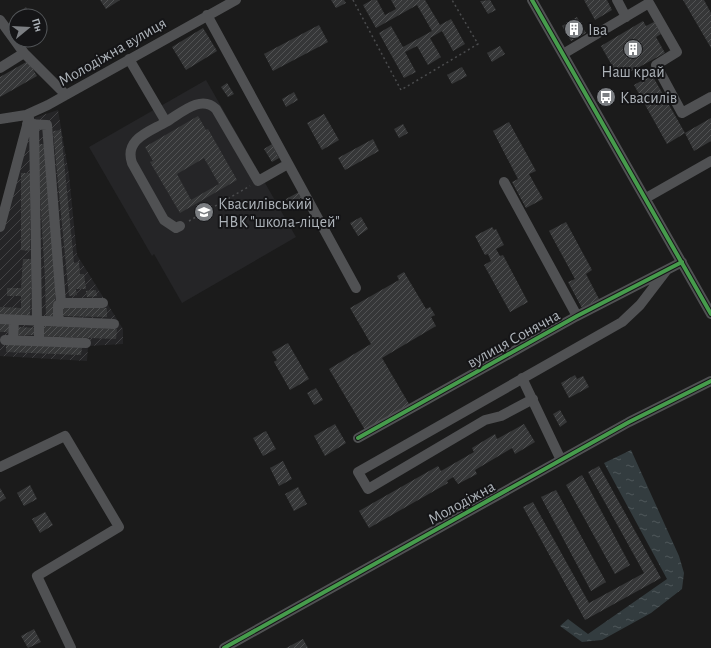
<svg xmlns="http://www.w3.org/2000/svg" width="711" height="648" viewBox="0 0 711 648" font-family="'Alegreya Sans',sans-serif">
<defs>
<pattern id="industrial-furrows" width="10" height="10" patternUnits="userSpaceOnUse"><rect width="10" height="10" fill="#252527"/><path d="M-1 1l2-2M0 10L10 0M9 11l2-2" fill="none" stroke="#424244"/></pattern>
<pattern id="water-ripples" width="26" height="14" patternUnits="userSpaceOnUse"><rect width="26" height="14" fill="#333c3f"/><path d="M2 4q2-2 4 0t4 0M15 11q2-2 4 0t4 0" fill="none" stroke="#4e5659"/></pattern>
<pattern id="building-hatch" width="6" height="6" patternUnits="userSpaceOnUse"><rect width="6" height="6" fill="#363738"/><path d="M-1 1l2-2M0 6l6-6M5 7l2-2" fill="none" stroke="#515253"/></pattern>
</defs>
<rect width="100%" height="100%" fill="#1b1b1b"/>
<path fill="#252527" d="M206 80 296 237 182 303 154 254 152 256 89 147Z"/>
<path fill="url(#industrial-furrows)" d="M58 110 69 175 77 255 123 329V344L88 346 87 361 0 356V227L28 120Z"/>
<path fill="url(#water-ripples)" d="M631 450 679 556 684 573 682 589 651 613 602 640 582 642 560 626 568 619 588 634 667 579 604 463Z"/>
<path fill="url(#building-hatch)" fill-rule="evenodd" d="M100 0H120L106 9Z
M331 0H344L346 3 336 8Z
M372 0H377L385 15 396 9 391 0H425L440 25 451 19 465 44 453 51 442 31 430 38 441 57 428 65 417 46 405 52 416 72 404 78 379 33 391 26 403 47 432 31 417 5 376 28 363 5Z
M490 0 496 10 488 14 480 1Z
M584 0H607L612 10 595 20Z
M683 0H704L711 13V48Z
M26 7 31 16H21L19 12Z
M577 17 586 33 571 41 562 26Z
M643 21 646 26 654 22 661 34 656 37 665 53 619 78 601 46Z
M319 25 328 42 273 71 264 54Z
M203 28 217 51 186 70 172 47Z
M500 46 505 54 492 62 487 53Z
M28 61 37 76 0 97V77Z
M462 67 467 76 452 84 447 75Z
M652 75 685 133 711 118V141L694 151 685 133 667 144 634 85Z
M227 83 234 94 228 97 221 87Z
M294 92 298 100 286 107 282 99Z
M324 114 339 140 322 150 307 123Z
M198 116 206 130 208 129 237 180 180 213 150 162 153 161 145 147ZM204 158 219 184 191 200 177 174Z
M509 122 536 171 529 174 543 199 526 208 512 182 518 179 493 131Z
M403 124 408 133 399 138 394 129Z
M61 130 74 263 79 262 80 274H84L86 289H76L77 295 69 296 53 131Z
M373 139 379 151 345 170 338 158Z
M37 144H45L55 285V318H46L45 278Z
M272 144 279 158 272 162 264 149Z
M21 173H30V251L21 250Z
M299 192 302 197 296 201 298 204 291 208 286 199Z
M361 217 368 229 358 236 350 223Z
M566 222 592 270 586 274 599 299 582 308 568 282 575 279 549 231Z
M492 227 494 230 496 229 504 245 496 249 500 256 503 255 528 302 510 312 484 265 491 261 488 254 485 255 475 236Z
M23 259H32L30 316 0 315V307L21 308V296H7V288H21Z
M404 272 426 309 430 307 435 315 431 317 436 326 382 358 409 404 365 430 329 369 371 344 350 308 399 280 397 276Z
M96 290 97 296 87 297 86 291Z
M61 308H107V317L61 316Z
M0 324H11L10 332H0Z
M43 326 117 329 116 339 43 336Z
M17 327 37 328V335H16Z
M288 343 309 379 290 390 274 362 277 360 272 352Z
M6 344 82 347 81 355 6 352Z
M575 375 577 379 583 376 589 387 569 398 561 383Z
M316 388 323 400 314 405 307 393Z
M560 410 567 422 560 427 553 414Z
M335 424 346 443 325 456 314 436Z
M524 424 535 442 515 454 512 448 475 470 477 474 458 484 453 477 447 481 448 483 369 528 359 511 438 466 441 471 474 452 472 448 495 434 497 439Z
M266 431 276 449 263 456 253 438Z
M283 461 292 479 279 486 270 468Z
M599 466 661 578 585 620 523 507 533 502 589 603 644 573 588 472Z
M582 475 630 565 615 574 566 485Z
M30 485 37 499 24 506 17 493Z
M298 487 307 504 294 511 285 494Z
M0 488 6 498 0 502Z
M556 490 606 582 591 591 541 497Z
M45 512 53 525 40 533 32 519Z
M34 629 41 642 28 648 21 636Z
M303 639 308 648H286Z"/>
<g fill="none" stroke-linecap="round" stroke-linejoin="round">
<path stroke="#4b4c4e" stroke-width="1.5" stroke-dasharray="2 3" stroke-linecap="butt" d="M353 0 401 90 478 44 452 0
M189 221 250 186"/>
<path stroke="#505153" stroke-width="10" d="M532 0 711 314
M617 0 626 17
M207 15 356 288
M0 20 24 53 66 95
M563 54 649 3 677 52 656 65 682 113 711 97
M129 59 166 122C181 113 201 94 216 109L258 181 288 164
M0 68 24 53
M0 119 26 115 48 105 236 0
M166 122C149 132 124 139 132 163L164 220 176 228 180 226
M27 124 47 125 61 303H103
M34 124 37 321
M504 182 577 316
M646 198 711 161
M0 227 29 118
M0 319 114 324
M58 322V305L61 303
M5 340 86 343
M13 340 14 320
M39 341V321
M522 378 561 460
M533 399 501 416 485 420 368 489 358 472 622 322 640 305 666 271
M358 438 577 316 682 262
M0 467 65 436 119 527 37 576 71 648
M224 648 629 422 711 381"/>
<defs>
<path id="cycleway" d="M532 0 711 314
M358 438 577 316 682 262
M224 648 629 422 711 381"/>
</defs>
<use href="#cycleway" stroke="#151517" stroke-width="6"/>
<use href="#cycleway" stroke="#469c4c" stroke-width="4"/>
</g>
<defs>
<symbol id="building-disc" viewBox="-11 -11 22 22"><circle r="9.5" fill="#7b7e82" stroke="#151517"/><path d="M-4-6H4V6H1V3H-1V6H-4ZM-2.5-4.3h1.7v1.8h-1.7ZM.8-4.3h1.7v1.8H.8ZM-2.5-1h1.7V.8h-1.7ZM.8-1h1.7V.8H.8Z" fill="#fff"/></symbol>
<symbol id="bus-disc" viewBox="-11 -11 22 22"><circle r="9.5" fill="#7b7e82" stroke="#151517"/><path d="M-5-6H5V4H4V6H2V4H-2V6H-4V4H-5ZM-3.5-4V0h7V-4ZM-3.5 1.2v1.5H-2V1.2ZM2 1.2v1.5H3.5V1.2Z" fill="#fff"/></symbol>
<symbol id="school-disc" viewBox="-11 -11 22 22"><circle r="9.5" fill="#7b7e82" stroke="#151517"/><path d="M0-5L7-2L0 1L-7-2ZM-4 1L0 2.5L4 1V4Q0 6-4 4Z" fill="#fff"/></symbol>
</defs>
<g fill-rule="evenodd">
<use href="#building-disc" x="563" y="18" width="22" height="22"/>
<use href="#building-disc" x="622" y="38" width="22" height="22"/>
<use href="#bus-disc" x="595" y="86" width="22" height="22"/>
<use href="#school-disc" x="193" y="201" width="22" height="22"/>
</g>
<g text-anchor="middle" stroke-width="4" stroke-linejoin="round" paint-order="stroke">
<g font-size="16" fill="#aeb4ba" stroke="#151517" text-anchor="start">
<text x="588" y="35">Іва</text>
<text x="633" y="77" text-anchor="middle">Наш край</text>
<text x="620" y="103">Квасилів</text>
<text x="218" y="209">Квасилівський<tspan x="218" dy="18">НВК "школа-ліцей"</tspan></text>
</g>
<g font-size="16" fill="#aeb4ba" stroke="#151517">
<text transform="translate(112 51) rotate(-30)" y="6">Молодіжна вулиця</text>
<text transform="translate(513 338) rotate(-29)" y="6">вулиця Сонячна</text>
<text transform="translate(461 502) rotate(-29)" y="6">Молодіжна</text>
</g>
</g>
<g transform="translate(28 28) rotate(72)"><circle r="19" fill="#151517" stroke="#525558"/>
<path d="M0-3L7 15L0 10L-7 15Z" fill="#7b7e82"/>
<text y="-6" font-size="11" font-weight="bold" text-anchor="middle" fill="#aeb4ba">Пн</text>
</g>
</svg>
